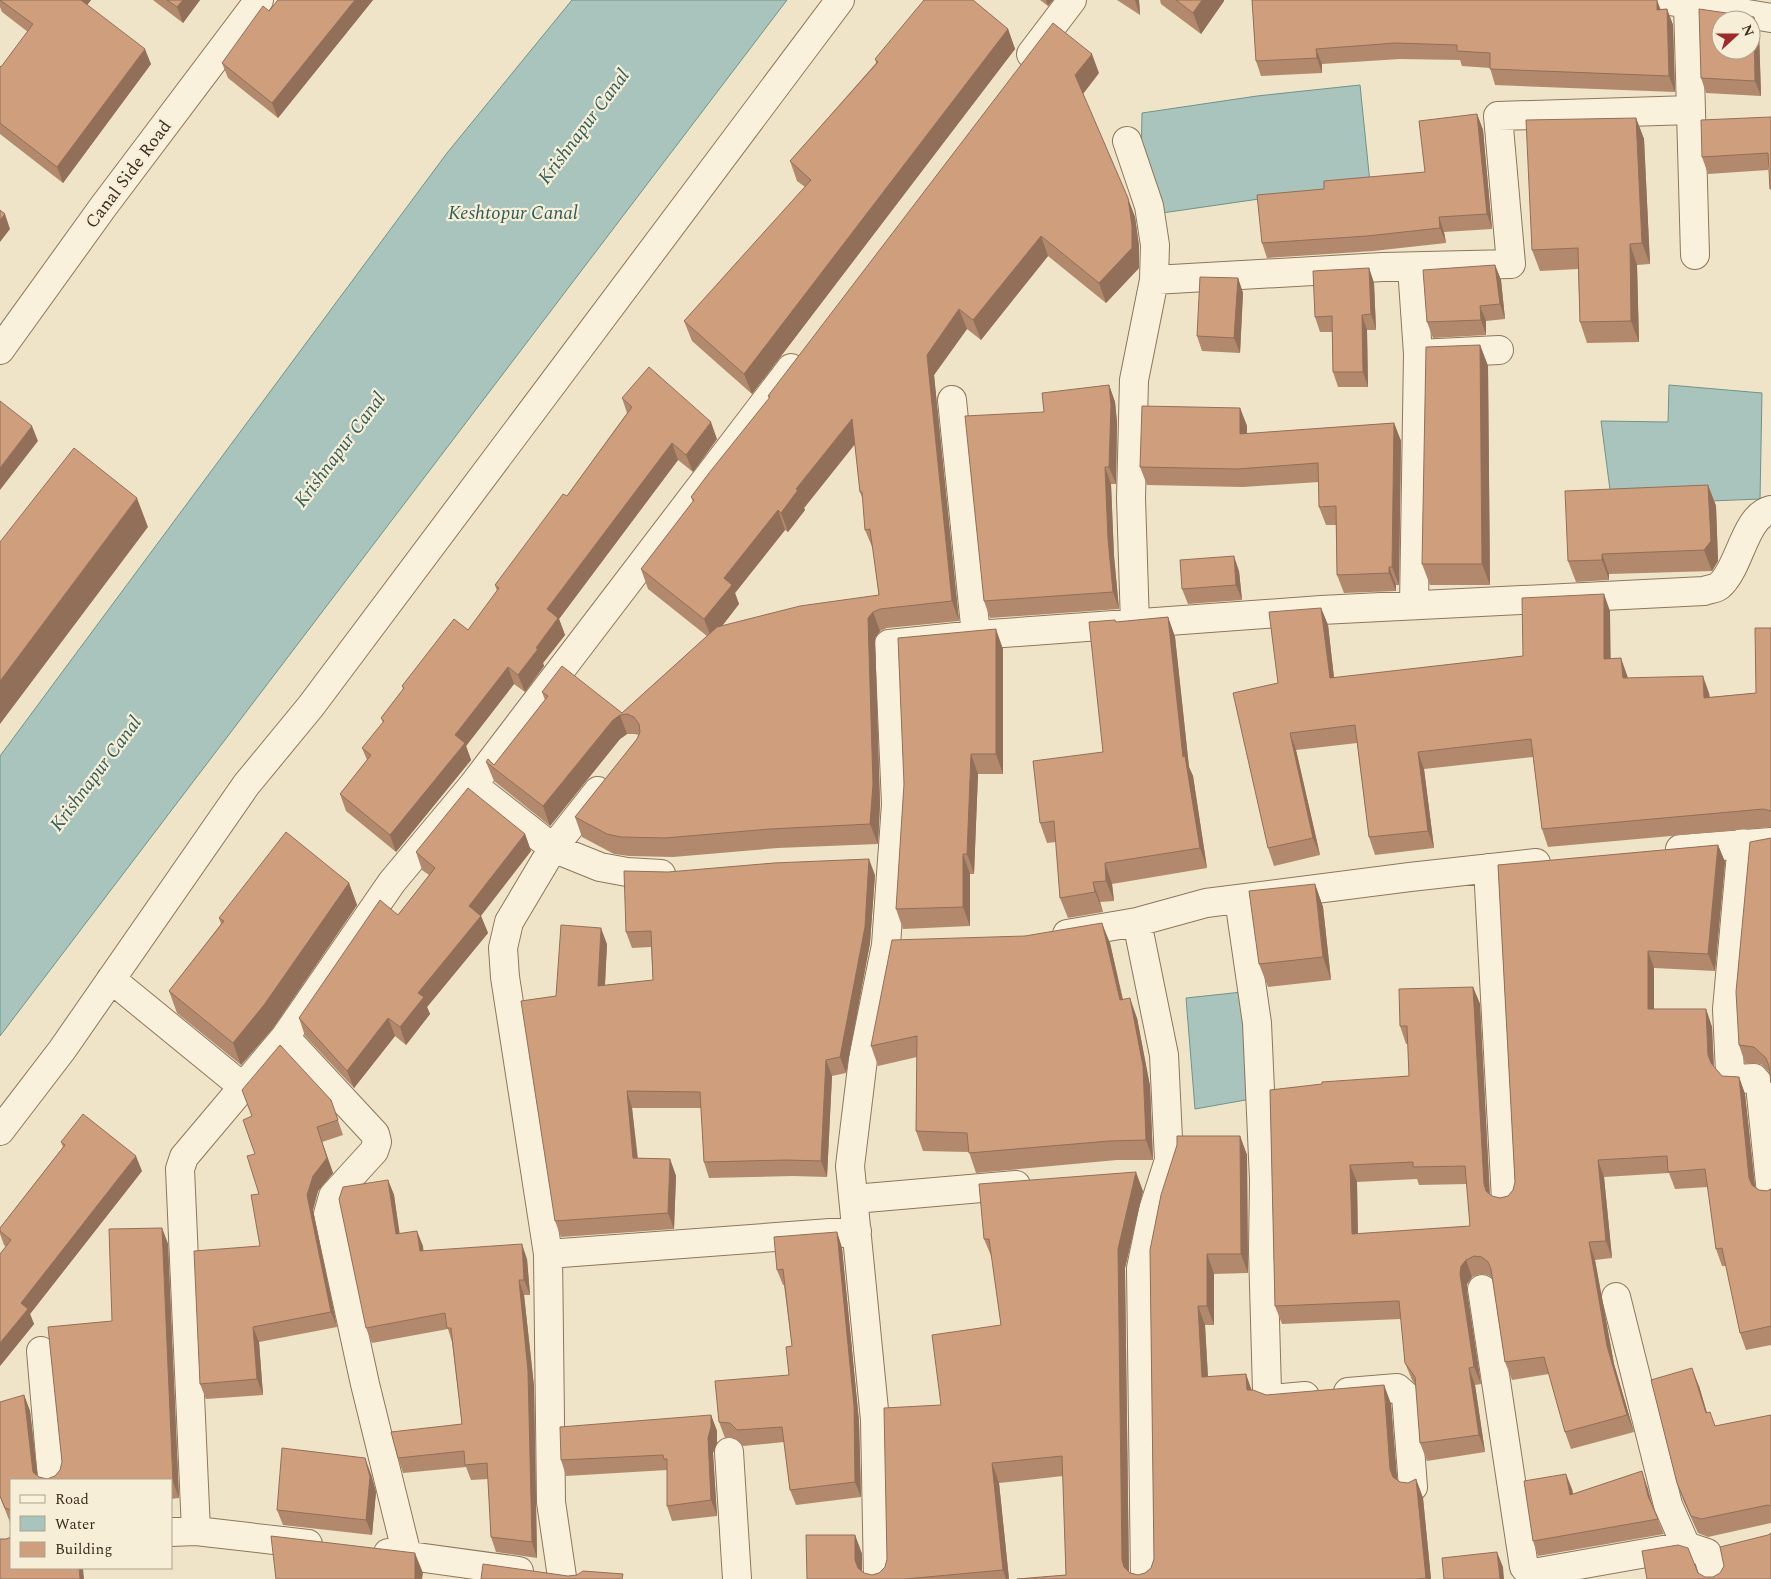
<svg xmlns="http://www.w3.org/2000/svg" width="1771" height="1579" viewBox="0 0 1771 1579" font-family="Spectral,serif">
<rect width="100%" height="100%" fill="#f0e4c8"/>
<path fill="#a9c4bc" stroke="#6f938a" d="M572 0H787L0 1036V756L447 153Z
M1360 85 1370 183 1155 214 1141 168 1142 113 1257 96Z
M1669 385 1762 393 1760 499 1612 505 1601 421 1668 422Z
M1242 992 1251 1099 1195 1109 1186 998Z"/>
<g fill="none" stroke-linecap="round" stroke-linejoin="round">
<defs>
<path id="minor" d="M1664 0 1771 18
M1688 4 1695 255
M1031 54 1072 0
M1127 141 1149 206 1155 245 1154 280 1134 380 1131 498 1135 624
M1412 267 1418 354
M1154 280 1383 267 1511 264 1498 116 1691 110
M0 350 103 207 259 0
M952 400 976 635
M1414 605 1418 354 1499 350
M473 785 553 848 600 867 627 872 661 874
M1742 843 1727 1009 1730 1072 1735 1079 1754 1078 1760 1085 1771 1193
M1680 849 1771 842
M1488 868 1506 1200
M1239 899 1257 1023 1264 1180 1263 1250 1267 1391 1272 1399 1305 1396
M1137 922 1164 1055 1169 1160 1153 1210 1141 1268 1145 1579
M1067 934 1137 922 1206 903 1410 877 1536 863
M111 979 243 1087
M0 1131 62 1050 246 785 311 706 840 0
M854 1199 1016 1185
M548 1254 857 1231
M1482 1289 1524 1567 1529 1572 1533 1573 1686 1546
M1616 1297 1668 1505 1686 1546 1707 1553 1715 1579
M41 1351 52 1480
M1348 1392 1397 1388 1406 1396 1413 1487
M729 1452 737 1579
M196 1531 180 1169 184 1157 285 1037
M171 1532 196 1531 308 1544
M388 1553 519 1571
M407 1555 365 1384 328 1214 333 1196 374 1151 377 1142 375 1134 285 1037 392 882 473 785 791 368
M562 1577 551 1502 548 1254 505 977 503 948 509 922 553 848 598 791
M878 1579 875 1420 850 1166 863 1059 886 945 896 804 889 644 976 635 1321 610 1704 591C1709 589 1716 589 1719 586 1740 569 1744 516 1771 510"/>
</defs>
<use href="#minor" stroke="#8d765c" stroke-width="30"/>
<use href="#minor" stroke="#faf1dc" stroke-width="28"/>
</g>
<path fill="#b2896c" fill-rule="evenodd" d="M0 0H91L87 5 151 64 63 183 0 134V66L1 67 28 32 2 12 0 7Z
M153 0H200L183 23Z
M278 0H373L278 118 228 78 222 63 269 11Z
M1040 0H1053L1048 6Z
M1117 0H1139L1140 15Z
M1160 0H1224V1L1201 34 1161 4Z
M1252 0 1667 9 1673 25 1675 92 1495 85 1490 68 1462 66 1460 60 1400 59 1322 64V73L1261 76 1256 61Z
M1754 17 1759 32 1761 96 1706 93 1701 78Z
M1008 29 1015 49 752 394 692 341 684 321 805 187 797 181 790 161 876 63 875 59Z
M1099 73 1083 94 1135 217 1139 246V268L1106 303 1048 256 981 340 967 329 934 375 959 621 887 628 880 631 875 638 880 804 878 844 778 848 673 857 629 856 614 854 582 837 575 817 637 739 639 735 634 734H627L620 739 550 826 494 781 486 762 494 765 545 700 542 692 622 713 707 636 648 589 641 569 693 502 691 497 769 399 768 396ZM855 444 860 492 863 500 865 530 873 549 879 595 722 626 739 604 735 593 785 530 788 532 805 510 804 508Z
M1477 114 1483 130 1492 229 1444 232 1446 243 1373 251 1267 258 1262 243 1324 189 1425 172Z
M1771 117 1768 170 1708 174 1702 157Z
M1636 118 1644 139 1650 264 1637 265 1639 342 1587 343 1580 322 1578 269 1540 271 1532 250Z
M1495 265 1501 280 1505 319 1486 321V335L1433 338 1427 322Z
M1369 268 1374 283 1376 330H1367L1368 387H1338L1333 372 1332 332H1320L1315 317Z
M1238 278 1243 293 1240 353 1202 351 1197 336Z
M1480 345 1488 366 1490 585H1430L1422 564Z
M1109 385 1115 402 1117 422 1116 484H1111L1114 556 1119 609 990 618 984 601 1044 412Z
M622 398 717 439 693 472 678 460 559 619 565 635 543 663 544 666 525 692 514 684 466 746 471 760 396 852 346 811 340 794 367 760 362 748 383 723 381 718 403 689 402 686 468 630 497 591 495 585 567 496 627 413Z
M1240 408 1247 426V434L1394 423 1401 441 1399 585H1396V591L1344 593 1337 575 1336 525H1326L1319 507V482L1243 487 1147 485 1140 467Z
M1708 485 1716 506 1718 561 1712 571 1609 574V580L1576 582 1568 561Z
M1239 571 1242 600 1188 604 1182 589Z
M1321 608 1328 625 1334 678 1523 656 1610 611V658L1627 675 1628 678 1709 693 1710 697 1756 693 1771 628V827L1548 847 1542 829 1533 757 1424 769 1434 848 1375 855 1369 837 1357 743 1296 750 1320 855 1274 866 1268 848 1278 683Z
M1168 617 1175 637 1189 767 1193 776 1207 868 1112 884 1114 901 1100 902 1103 912 1068 918 1060 898 1056 842 1047 843 1040 823 1103 752 1116 622Z
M1003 649V774H978L974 874H970V926L903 929 896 909Z
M525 834 531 851 481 916 488 933 427 1007 430 1014 406 1045 395 1036 354 1088 305 1036 299 1018 398 915 429 875 422 870 416 852Z
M1771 838 1770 1073 1761 1064 1745 1063 1739 1045Z
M1718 845 1725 862 1715 971 1654 968V1009H1706L1712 1027 1714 1067 1722 1076 1739 1077 1745 1094 1755 1187 1759 1190 1767 1191 1771 1189V1345L1746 1350 1740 1333 1726 1266H1722L1716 1249 1708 1187 1675 1189 1669 1173 1604 1177 1612 1258 1595 1260 1614 1364 1634 1432 1571 1449 1565 1432 1549 1374 1512 1380 1505 1362 1492 1278 1488 1275 1480 1274 1472 1277 1467 1284V1291L1481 1384 1475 1385 1485 1452 1427 1461 1420 1443 1416 1386 1412 1380 1405 1363 1401 1319 1282 1324 1275 1306 1270 1090 1409 1076 1408 1044H1406L1400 1026 1473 987 1480 1004 1490 1194 1492 1196 1500 1198 1508 1196 1513 1190 1515 1182 1498 865ZM1417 1179 1419 1185 1467 1184 1470 1226 1358 1234 1357 1182Z
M875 875 870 943 846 1073 832 1076 827 1177 793 1176 709 1178 704 1162 701 1108H632L638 1158 670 1159 676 1176 674 1229 561 1237 555 1221 556 996 607 944 605 985 653 980 651 947 632 948 626 932Z
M349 883 357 905 273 1028 241 1065 177 1013 169 991 221 924 219 918Z
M1315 884 1323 907 1331 980 1268 987 1259 964Z
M1110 943 1123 999 1137 1018 1150 1086 1153 1160H1117L976 1173 969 1152 923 1151 916 1131 917 1057 878 1066 871 1046Z
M331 1100 343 1135 322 1142 333 1173 318 1191 313 1210 337 1327 259 1342 263 1395 206 1399 200 1384 260 1246 259 1194 255 1154Z
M1240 1136 1247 1155 1248 1273 1214 1274V1325H1205L1208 1377 1246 1374 1251 1390 1266 1395 1384 1385 1391 1404 1397 1480 1400 1482 1408 1483 1416 1479 1423 1498 1431 1579H1017L1066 1575 1063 1476 999 1483 1009 1579H807L855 1535 862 1554V1572L864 1573 872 1575 879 1573 885 1567 941 1405 1001 1325 992 1258 984 1239 1143 1191 1125 1268 1129 1572 1138 1575 1145 1573 1151 1568 1154 1559 1150 1250Z
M61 1142 142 1171 30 1314 34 1324 0 1366V1254L6 1247 4 1245 0 1234V1228L63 1147Z
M388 1180 394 1195 399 1233 423 1246V1251L527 1259 530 1295H524L534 1386 537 1558 496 1552 491 1537 488 1479 471 1480 466 1467 403 1473 398 1458 462 1424 452 1342 448 1329 372 1343 366 1328Z
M162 1228 168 1244 179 1498 171 1499V1480H11V1525L0 1497 24 1395 30 1411 38 1476 39 1477 47 1479 55 1476 60 1470 112 1321Z
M837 1232 842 1248 859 1421 861 1497 796 1505 790 1490 784 1442 743 1446 735 1438H725L719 1422 789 1375 792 1346 784 1285H783L777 1270Z
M1699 1386 1707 1413 1715 1426 1771 1415V1523L1708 1537 1698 1533 1683 1500 1677 1483Z
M711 1415 717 1431V1443L713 1453 717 1516 672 1521 667 1506V1470L566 1476 561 1460Z
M371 1474 376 1492 372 1535 283 1525 277 1510Z
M1647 1486 1652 1505 1664 1534 1538 1556 1533 1541 1572 1489 1573 1494Z"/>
<path fill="#916f58" d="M78 0H91L82 12Z
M183 0H200L183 23 177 7Z
M355 0H373L278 118 272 103Z
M1046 0H1053L1048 6Z
M1135 0H1139L1140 15Z
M1202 0H1224V1L1201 34 1193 13Z
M1657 0 1663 16 1657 10Z
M1667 9 1673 25 1675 92 1669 76Z
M1754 17 1759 32 1761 96 1755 81Z
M1008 29 1015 49 752 394 744 374Z
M145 49 151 64 63 183 57 167Z
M1316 49 1322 64V73L1317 58Z
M1092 54 1099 73 1082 95 1075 75Z
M1477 114 1483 130 1492 229 1487 214Z
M1636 118 1644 139 1650 264 1642 243Z
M1128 198 1135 217 1139 246V268L1106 303 1099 283Z
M5 214 10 229 0 242V220Z
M1439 217 1444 232 1446 243 1440 228Z
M1041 236 1048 256 981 340 973 320Z
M1630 244 1637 265 1639 342 1631 321Z
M1495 265 1501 280 1505 319 1500 304Z
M1369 268 1374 283 1376 330 1371 314Z
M1238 278 1243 293 1240 353 1234 338Z
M1480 306 1486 321V335L1481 320Z
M959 309 967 329 934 375 959 621 952 601 927 355Z
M1362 315 1367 330 1368 387 1363 372Z
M1480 345 1488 366 1490 585 1482 564Z
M1109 385 1115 402 1117 422 1116 484 1109 467Z
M1240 408 1247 426 1246 452 1240 434Z
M852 419 859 439 804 508 805 510 788 532 781 513 796 489Z
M711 422 717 439 693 472 686 455Z
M1394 423 1401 441 1399 585 1392 567Z
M32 426 38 441 0 490V468Z
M672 443 678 460 559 619 565 635 543 663 544 666 525 692 518 675 536 648 547 609Z
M1105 467 1111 484 1114 556 1119 609 1113 592 1108 539Z
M1708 485 1716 506 1718 561 1712 571 1704 550Z
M137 498 148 527 0 724V681Z
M778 510 785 530 735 593 739 604 712 639 704 619 724 578Z
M1602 554 1609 574V580L1602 560Z
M1234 556 1239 571 1242 600 1236 585Z
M1389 567 1396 585V591L1389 573Z
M1604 594 1610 611 1611 676 1604 659Z
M1321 608 1328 625 1336 695 1330 678Z
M873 612 880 631 875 638 880 804 878 844 870 824 868 618Z
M1168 617 1175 637 1189 767 1193 776 1207 868 1200 848 1183 757Z
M996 629 1003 649V774L996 754Z
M1621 658 1627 675 1629 696 1623 678Z
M508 667 514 684 466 746 471 760 396 852 390 835 455 735Z
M1703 676 1709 693 1710 715 1704 698Z
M620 715 627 734 620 739 550 826 543 806 613 720Z
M1290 733 1296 750 1320 855 1313 838Z
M1418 752 1424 769 1434 848 1428 831Z
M971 754 978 774 974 874 967 854Z
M525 834 531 851 475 923 469 906Z
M1718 845 1725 862 1715 971 1708 954Z
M963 854 970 874V926L963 907Z
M869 859 875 875 870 943 846 1073 840 1057Z
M1105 863 1112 884 1114 901 1106 881Z
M1093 882 1100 902 1103 912 1095 892Z
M349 883 357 905 273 1028 241 1065 233 1043Z
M1315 884 1323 907 1331 980 1323 957Z
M481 916 488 933 427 1007 430 1014 406 1045 400 1027 418 993Z
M1102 923 1110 943 1127 1020 1120 1000Z
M601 928 607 944 604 1003 598 986Z
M1648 951 1654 968V1027L1648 1009Z
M1473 987 1480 1004 1490 1201 1484 1184Z
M1130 998 1137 1018 1150 1086 1153 1160 1146 1140Z
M1706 1009 1712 1027 1714 1073 1708 1055Z
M388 1018 395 1036 354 1088 347 1071Z
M826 1060 832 1076 827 1177 821 1161Z
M1739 1077 1745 1094 1756 1195 1749 1178Z
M627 1091 632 1108 639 1174 633 1158Z
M317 1127 333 1173 318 1191 313 1210 337 1327 331 1312 307 1195 313 1176Z
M1240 1136 1247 1155 1248 1273 1241 1254Z
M136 1156 142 1171 30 1314 34 1324 0 1366V1343L21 1303Z
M670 1159 676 1176 674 1229 668 1213Z
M1598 1160 1604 1177 1612 1258 1606 1241Z
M1350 1165 1357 1182 1358 1252 1352 1234Z
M1136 1172 1143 1191 1125 1268 1129 1579 1124 1567 1122 1560 1118 1249Z
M388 1180 394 1195 402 1249 396 1234Z
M162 1228 168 1244 179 1498 173 1482Z
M417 1231 423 1246 425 1266 420 1251Z
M837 1232 842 1248 859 1421 861 1497 855 1482Z
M1589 1242 1595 1260 1614 1364 1634 1432 1627 1415 1607 1346Z
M522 1244 527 1259 530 1295 524 1280Z
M1207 1254 1214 1274V1325L1207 1306Z
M1466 1260 1472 1277 1467 1284V1291L1481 1384 1474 1367 1460 1274 1461 1266Z
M519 1280 524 1295 534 1386 537 1558 532 1542Z
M1198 1306 1205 1325 1209 1397 1202 1377Z
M253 1327 259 1342 263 1395 257 1379Z
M1469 1368 1475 1385 1485 1452 1479 1435Z
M1692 1368 1699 1386 1712 1430 1706 1413Z
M1246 1374 1253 1394 1247 1390Z
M1384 1385 1391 1404 1398 1489 1390 1469Z
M24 1395 30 1411 38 1480 33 1472Z
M711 1415 717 1431V1443L713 1453 717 1516 711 1500 708 1438Z
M365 1458 371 1474 376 1492 372 1535 366 1520Z
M992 1463 999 1483 1009 1579H1006L1003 1570Z
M1642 1471 1647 1486 1654 1511 1648 1496Z
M1566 1474 1572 1489 1576 1510 1570 1495Z
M1416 1479 1423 1498 1431 1579H1426Z
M855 1535 862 1554V1579L855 1560Z
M1497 1552 1503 1567 1504 1579H1500Z
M415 1553 423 1573 422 1579H415Z
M79 1568H83L84 1579H80Z"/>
<path fill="#cf9f7d" stroke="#916f58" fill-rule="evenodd" d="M0 0H81L145 49 57 167 0 123V66L1 67 33 24Z
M167 0H183L177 7Z
M278 0H355L272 103 222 63 263 6 269 11Z
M924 0H973L1008 29 744 374 684 321 811 180 790 161 878 62 875 59Z
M1176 0H1202L1193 13Z
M1252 0H1657V10L1667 9 1669 76 1490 69V53L1457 51V45L1395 43 1316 49 1317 58 1256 61Z
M1699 9 1754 17 1755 81 1701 78ZM1721 20H1751V50H1721Z
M1053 23 1092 54 1075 75 1128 198 1132 226V248L1099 283 1041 236 973 320 959 309 927 355 952 601 880 609 873 612 868 618 873 784 870 824 770 829 665 838 621 837 607 834 575 817 637 739 640 732 639 724 634 717 627 714 620 715 613 720 543 806 486 762 488 759 494 765 548 696 542 692 562 666 622 713 717 627 800 606 879 595 870 529 865 530 862 492H860L852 419 796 489 798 490 781 513 778 510 724 578 732 585 704 619 641 569 694 500 691 497 709 473 770 397 768 396Z
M1477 114 1487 214 1439 217 1440 228 1367 236 1262 243 1257 195 1324 189V181L1425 172 1419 121Z
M1771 117V189H1770L1768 153 1702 157 1701 120Z
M1636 118 1642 243 1630 244 1631 321 1580 322 1578 248 1532 250 1526 120Z
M0 210 5 214 0 220Z
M1495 265 1500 304 1480 306 1481 320 1427 322 1423 270Z
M1369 268 1371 314 1362 315 1363 372H1333L1332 316 1315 317 1313 271Z
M1200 277 1238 278 1234 338 1197 336Z
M1480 345 1482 564H1422L1426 347Z
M649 367 711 422 686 455 672 443 547 609 558 618 536 648 538 649 518 675 508 667 455 735 465 743 390 835 340 794 371 755 362 748 384 721 381 718 404 688 402 686 454 619 468 630 499 588 495 585 563 494 567 496 632 407 622 398Z
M1109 385 1111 405 1109 467H1105L1108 539 1113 592 984 601 965 416 1044 412 1042 393Z
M0 401 32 426 0 468Z
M1142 406 1240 408V434L1394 423 1392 567H1389V573L1337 575 1336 506 1319 507 1318 463 1237 469 1140 467Z
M74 448 137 498 0 681V542Z
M1708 485 1711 541 1704 550 1602 554V560L1568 561 1565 491Z
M1234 556 1236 585 1182 589 1180 560Z
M1604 594V659L1621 658 1623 678 1703 676 1704 698 1756 693 1755 628H1771V811L1763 809 1542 829 1531 739 1418 752 1428 831 1369 837 1355 725 1290 733 1313 838 1268 848 1233 693 1278 683 1269 612 1321 608 1330 678 1523 656 1522 598Z
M1168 617 1183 757 1185 756 1200 848 1105 863 1106 881 1093 882 1095 892 1060 898 1054 821 1040 823 1033 761 1103 752 1089 622 1115 620 1116 622Z
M996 629V754H971L967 854H963V907L896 909 904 784 898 638Z
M468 788 525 834 469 906 481 916 418 993 424 997 400 1027 388 1018 347 1071 299 1018 380 900 398 915 435 868 416 852Z
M286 832 349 883 264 1005 233 1043 169 991 224 921 219 918Z
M1771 838V1083L1769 1066 1766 1058 1754 1047 1739 1045 1736 992 1750 842Z
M1718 845 1708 954 1648 951V1009H1706L1708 1055 1711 1063 1722 1076 1739 1077 1749 1178 1752 1185 1759 1190 1767 1191 1771 1189V1326L1740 1333 1722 1248 1716 1249 1705 1169 1668 1172 1667 1156 1598 1160 1606 1241 1589 1242 1607 1346 1627 1415 1565 1432 1544 1357 1505 1362 1491 1269 1488 1262 1482 1257 1474 1256 1466 1260 1461 1266 1460 1274 1474 1367 1469 1368 1479 1435 1420 1443 1415 1377 1405 1363 1399 1301 1275 1306 1270 1090 1322 1084V1082L1409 1076 1407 1026H1400L1399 989 1473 987 1484 1184 1486 1191 1492 1196 1500 1198 1508 1196 1513 1190 1515 1182 1498 865ZM1413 1162V1167L1465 1166 1470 1226 1352 1234 1350 1165Z
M869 859 865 927 840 1057 826 1060 821 1161 787 1160 704 1162 700 1092 627 1091 633 1158 670 1159 668 1213 555 1221 521 1001 556 996 561 925 601 928 598 986 653 980 651 931 626 932 624 871 668 872 774 863Z
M1315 884 1323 957 1259 964 1249 891Z
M1102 923 1120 1000 1130 998 1143 1066 1146 1140 1109 1141 969 1153 967 1133 916 1131 917 1036 871 1046 892 940 1025 936Z
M280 1045 331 1100 338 1120 317 1127 327 1158 313 1176 307 1195 331 1312 253 1327 257 1379 200 1384 194 1251 260 1246 251 1195 259 1194 247 1156 255 1154 243 1120 252 1116 242 1090Z
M83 1114 136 1156 21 1303 28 1309 0 1343V1254L11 1240 0 1231V1228L65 1145 61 1142Z
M1177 1136H1240L1241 1254H1207V1306H1198L1202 1377 1246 1374 1247 1390H1253L1266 1395 1384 1385 1390 1469 1393 1477 1400 1482 1408 1483 1416 1479 1426 1578 1417 1579H1017L1066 1575 1062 1456 992 1463 1003 1570 905 1579H807L806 1535H855V1560L858 1568 864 1573 872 1575 879 1573 885 1567 887 1559 884 1408 941 1405 932 1335 1001 1325 989 1239H984L979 1184 1136 1172 1118 1249 1122 1560 1124 1567 1130 1573 1138 1575 1145 1573 1151 1568 1154 1559 1150 1250 1161 1195 1177 1145Z
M388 1180 396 1234 417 1231 420 1251 522 1244 524 1280H519L528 1371 532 1542 491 1537 487 1463 465 1465 464 1451 398 1458 391 1432 462 1424 451 1328H447L445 1313 366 1328 339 1199 343 1187Z
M162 1228 173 1482H171V1480H11V1510L5 1508 0 1496V1402L24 1395 33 1472 39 1477 47 1479 55 1476 60 1470 62 1462 48 1327 112 1321 109 1229Z
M837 1232 854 1406 855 1482 790 1490 782 1427 737 1430 730 1423 719 1422 715 1381 789 1375 786 1347 792 1346 783 1269 777 1270 774 1237Z
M1692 1368 1706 1413 1710 1412 1715 1426 1771 1415V1506L1768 1505 1701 1519 1691 1516 1677 1483 1651 1380Z
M711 1415V1427L708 1438 711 1500 667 1506V1459H664L663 1455 561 1460 560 1427Z
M282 1448 365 1458 370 1477 366 1520 277 1510Z
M1642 1471 1648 1496 1658 1519 1533 1541 1524 1481 1566 1474 1570 1495Z
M1771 1533V1579H1647L1642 1551 1678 1545 1688 1548 1698 1573 1705 1577H1713L1720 1573 1724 1566 1720 1547 1768 1535Z
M271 1536 415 1553V1579H276Z
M11 1537V1568H79L80 1579H0V1539H6Z
M1497 1552 1500 1579H1444L1442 1558Z
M483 1564 568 1576 577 1575 583 1571 623 1574 622 1579H481Z"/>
<g text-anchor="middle" stroke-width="4.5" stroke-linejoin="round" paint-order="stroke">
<g font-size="18" fill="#3d2e20" stroke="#f7eed8">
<text transform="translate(128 174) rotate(-53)" y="6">Canal Side Road</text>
</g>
<g font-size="19" font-style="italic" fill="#2f5d5a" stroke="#f7eed8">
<text transform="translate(583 126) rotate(-53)" y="7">Krishnapur Canal</text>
<text x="513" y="219">Keshtopur Canal</text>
<text transform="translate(339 449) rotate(-53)" y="7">Krishnapur Canal</text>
<text transform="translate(95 773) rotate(-53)" y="7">Krishnapur Canal</text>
</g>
</g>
<rect x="10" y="1479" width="162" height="90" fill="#f7eed8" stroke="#ada18e"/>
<rect x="20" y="1495" width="25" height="8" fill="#faf1dc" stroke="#ada18e"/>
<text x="55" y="1504" font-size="15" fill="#3d2e20">Road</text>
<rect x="20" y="1516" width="25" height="15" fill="#a9c4bc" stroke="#ada18e"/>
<text x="55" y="1529" font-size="15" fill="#3d2e20">Water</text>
<rect x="20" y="1542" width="25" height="15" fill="#cf9f7d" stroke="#ada18e"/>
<text x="55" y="1554" font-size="15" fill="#3d2e20">Building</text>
<g transform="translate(1736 35) rotate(69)"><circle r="24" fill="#f7eed8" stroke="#ada18e"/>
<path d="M0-4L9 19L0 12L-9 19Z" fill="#9e2a2b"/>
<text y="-8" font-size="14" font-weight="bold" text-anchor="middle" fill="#3d2e20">N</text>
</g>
</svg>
